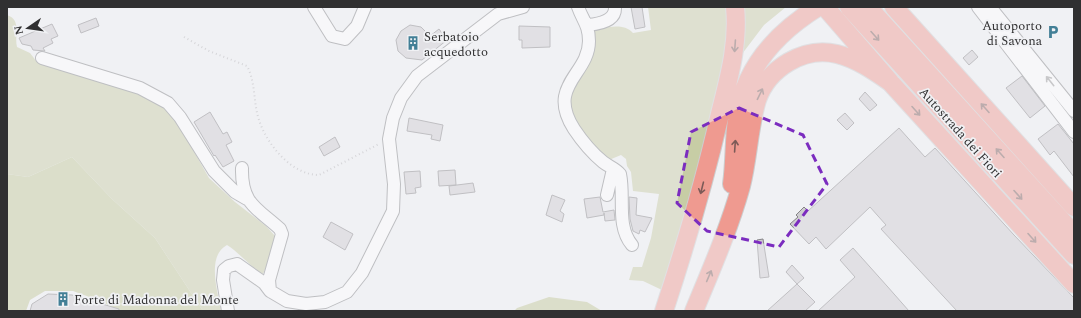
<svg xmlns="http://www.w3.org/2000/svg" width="1081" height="318" viewBox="0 0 1081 318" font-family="Spectral,serif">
<rect width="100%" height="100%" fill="#f0f1f4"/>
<path fill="#c7cda5" d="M648 7H727L730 31 711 123 662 290 643 281 629 280 633 267H642L651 238 659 194 633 191 631 172 627 166 626 159 621 155 609 160 595 148 580 129 572 112 569 94 592 30C605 28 623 22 633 33L651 30Z
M741 7H786L764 25 739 58Z
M7 15C22 20 14 35 17 47L30 53 37 62 116 85 162 104 175 118 209 178 235 202 266 226 276 237V244L263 274C249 266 241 254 227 245 206 256 218 292 221 311H203L155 238 112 199 72 157 28 177 7 174Z"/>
<path fill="#c2c898" d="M72 157 112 199 155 238 203 311H121L113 308 103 302 73 291H45L30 300 26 311H7V174L28 177Z
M549 297 587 302 602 311H514L517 308Z"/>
<path fill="#cecdd0" stroke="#858487" d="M631 7H642L645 27 635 29Z
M96 18 99 26 81 33 78 25Z
M52 24 58 36 51 39 53 43 43 48 45 51 33 50 31 46 22 44 19 38Z
M410 25 421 27 430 36 439 29 447 40 422 60 406 58 398 51 396 40 401 31Z
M519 26 550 27V47L522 48V40H519Z
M972 50 978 57 969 65 963 58Z
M1022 76 1045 106 1030 118 1006 88Z
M865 92 877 105 870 111 859 99Z
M210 112 223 134 227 132 232 142 226 145 234 161 223 167 215 155 214 156 194 122Z
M845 113 854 123 847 130 837 120Z
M409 118 443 125 440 141 431 139 432 135 407 131Z
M1058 124 1074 144V177L1054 151 1050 155 1038 139Z
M899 128 925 157 935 148 1014 235 1074 298V311H957L881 229 886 225 870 207 826 249 816 237 809 244 790 224 798 217 796 215 804 207 808 211Z
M335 137 340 147 324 156 319 147Z
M455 170 456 185 439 186 438 171Z
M420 171 421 187 415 188 416 193 406 194 404 172Z
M473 183 475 192 450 195 449 186Z
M552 195 565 200 560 211 564 214 562 222 546 215Z
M600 197 603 212 614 210 615 220 605 221 604 213V215L587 218 584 199Z
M629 197 637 198 636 215 652 218 645 232 640 230 639 234 633 231 630 219Z
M331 222 353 234 345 250 323 237Z
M763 239 769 277 760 278 757 240Z
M853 248 887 286 909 311H818L855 277 840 260Z
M792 265 804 278 797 284 786 272Z
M797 284 815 302 805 311H767Z
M48 294 72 295 119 309V311H30L32 304Z"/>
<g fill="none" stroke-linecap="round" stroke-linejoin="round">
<defs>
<path id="minor" d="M314 7 332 36 345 39 357 26 365 7
M578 7C583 21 589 25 589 41 589 75 546 85 574 129 582 141 592 153 603 162 608 166 616 169 620 174 625 197 616 226 632 245
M978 7 1074 132
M990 7 1074 111
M588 25C599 24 616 21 615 7
M42 58 140 88 168 103 180 117 214 171 235 192 247 199
M242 168C241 204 257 208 280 229L282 234 269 280 270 291
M607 195 613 169
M228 311 223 280 224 270 229 266 237 264 264 283 270 291 287 301 306 304 325 302 347 292 362 273 393 211 394 184 389 139 393 118 401 98 417 76 498 14 523 7"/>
<path id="highway" d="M825 7 890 82 1074 284
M849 7 1074 255
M868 7 1074 234
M894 7 1074 207
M732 184C735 163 734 141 737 120 743 69 776 33 818 7
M664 311C685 247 704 183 719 118 728 81 739 45 735 7
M694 311C711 270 729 229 741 186 748 159 749 126 757 100 768 68 804 46 837 54 857 59 874 71 890 82"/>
</defs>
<use href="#minor" stroke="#828486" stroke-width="14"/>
<use href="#highway" stroke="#cdcdce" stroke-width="20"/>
<path stroke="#b5b6b8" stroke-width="2" stroke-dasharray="1 3" stroke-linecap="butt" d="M184 37 209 51 247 66C256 83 253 102 259 120 267 145 292 175 319 175L379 144"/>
<use href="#minor" stroke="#fff" stroke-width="12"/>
<use href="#highway" stroke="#ef9a90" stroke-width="18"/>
</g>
<defs><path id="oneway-shaft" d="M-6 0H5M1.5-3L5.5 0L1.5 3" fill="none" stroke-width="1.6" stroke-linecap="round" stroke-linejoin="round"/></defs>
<g stroke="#7c5a57">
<use href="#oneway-shaft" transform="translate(875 36) rotate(48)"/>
<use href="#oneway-shaft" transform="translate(735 46) rotate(94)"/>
<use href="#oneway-shaft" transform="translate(760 94) rotate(-64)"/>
<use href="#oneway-shaft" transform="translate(985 108) rotate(-132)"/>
<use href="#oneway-shaft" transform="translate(916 111) rotate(48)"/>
<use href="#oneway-shaft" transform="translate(735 146) rotate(-86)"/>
<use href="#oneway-shaft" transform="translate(1000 153) rotate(-132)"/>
<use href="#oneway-shaft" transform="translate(702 188) rotate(104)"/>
<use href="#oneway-shaft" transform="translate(1018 195) rotate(48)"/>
<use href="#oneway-shaft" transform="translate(1032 238) rotate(48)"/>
<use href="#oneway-shaft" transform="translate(709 276) rotate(-67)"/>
</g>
<use stroke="#989898" href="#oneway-shaft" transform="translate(1050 81) rotate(-129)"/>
<path d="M0 0H1081V318H0ZM739 108 803 135 827 184 779 247 707 231 677 203 691 132Z" fill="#f0f1f4" fill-opacity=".55" fill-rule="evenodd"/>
<path fill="none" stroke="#7b2cbf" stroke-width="3" stroke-dasharray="8 5" stroke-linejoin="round" d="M739 108 803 135 827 184 779 247 707 231 677 203 691 132Z"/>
<defs>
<symbol id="parking-bare" viewBox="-9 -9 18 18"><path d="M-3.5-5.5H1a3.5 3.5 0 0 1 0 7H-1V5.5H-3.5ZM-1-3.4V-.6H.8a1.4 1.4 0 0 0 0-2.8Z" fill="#427f96" stroke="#f0f1f4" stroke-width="2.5" paint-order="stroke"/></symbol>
<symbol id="building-bare" viewBox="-9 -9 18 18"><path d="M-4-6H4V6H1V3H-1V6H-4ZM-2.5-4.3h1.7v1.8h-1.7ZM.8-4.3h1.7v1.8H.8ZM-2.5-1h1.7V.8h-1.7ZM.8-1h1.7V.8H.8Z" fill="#427f96" stroke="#f0f1f4" stroke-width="2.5" paint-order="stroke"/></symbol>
</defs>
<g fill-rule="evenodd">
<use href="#parking-bare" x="1043" y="22" width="20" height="20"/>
<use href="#building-bare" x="403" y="33" width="20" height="20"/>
<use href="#building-bare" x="53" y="289" width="20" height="20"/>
</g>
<g text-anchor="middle" stroke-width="3.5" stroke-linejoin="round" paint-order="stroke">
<g font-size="13" fill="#303031" stroke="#f0f1f4" text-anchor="start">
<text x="1042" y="30" text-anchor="end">Autoporto<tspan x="1042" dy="15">di Savona</tspan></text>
<text x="424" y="41">Serbatoio<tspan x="424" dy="15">acquedotto</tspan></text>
<text x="74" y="304">Forte di Madonna del Monte</text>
</g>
<g font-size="13" fill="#303031" stroke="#f0f1f4">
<text transform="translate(961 132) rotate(48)" y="5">Autostrada dei Fiori</text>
</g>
</g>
<rect width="1081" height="318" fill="none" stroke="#303031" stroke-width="16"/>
<g transform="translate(28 28) rotate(257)" stroke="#f0f1f4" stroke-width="3" paint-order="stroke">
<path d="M0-3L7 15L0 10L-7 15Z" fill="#303031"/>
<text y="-6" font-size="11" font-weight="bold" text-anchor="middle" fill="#303031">N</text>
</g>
</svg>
